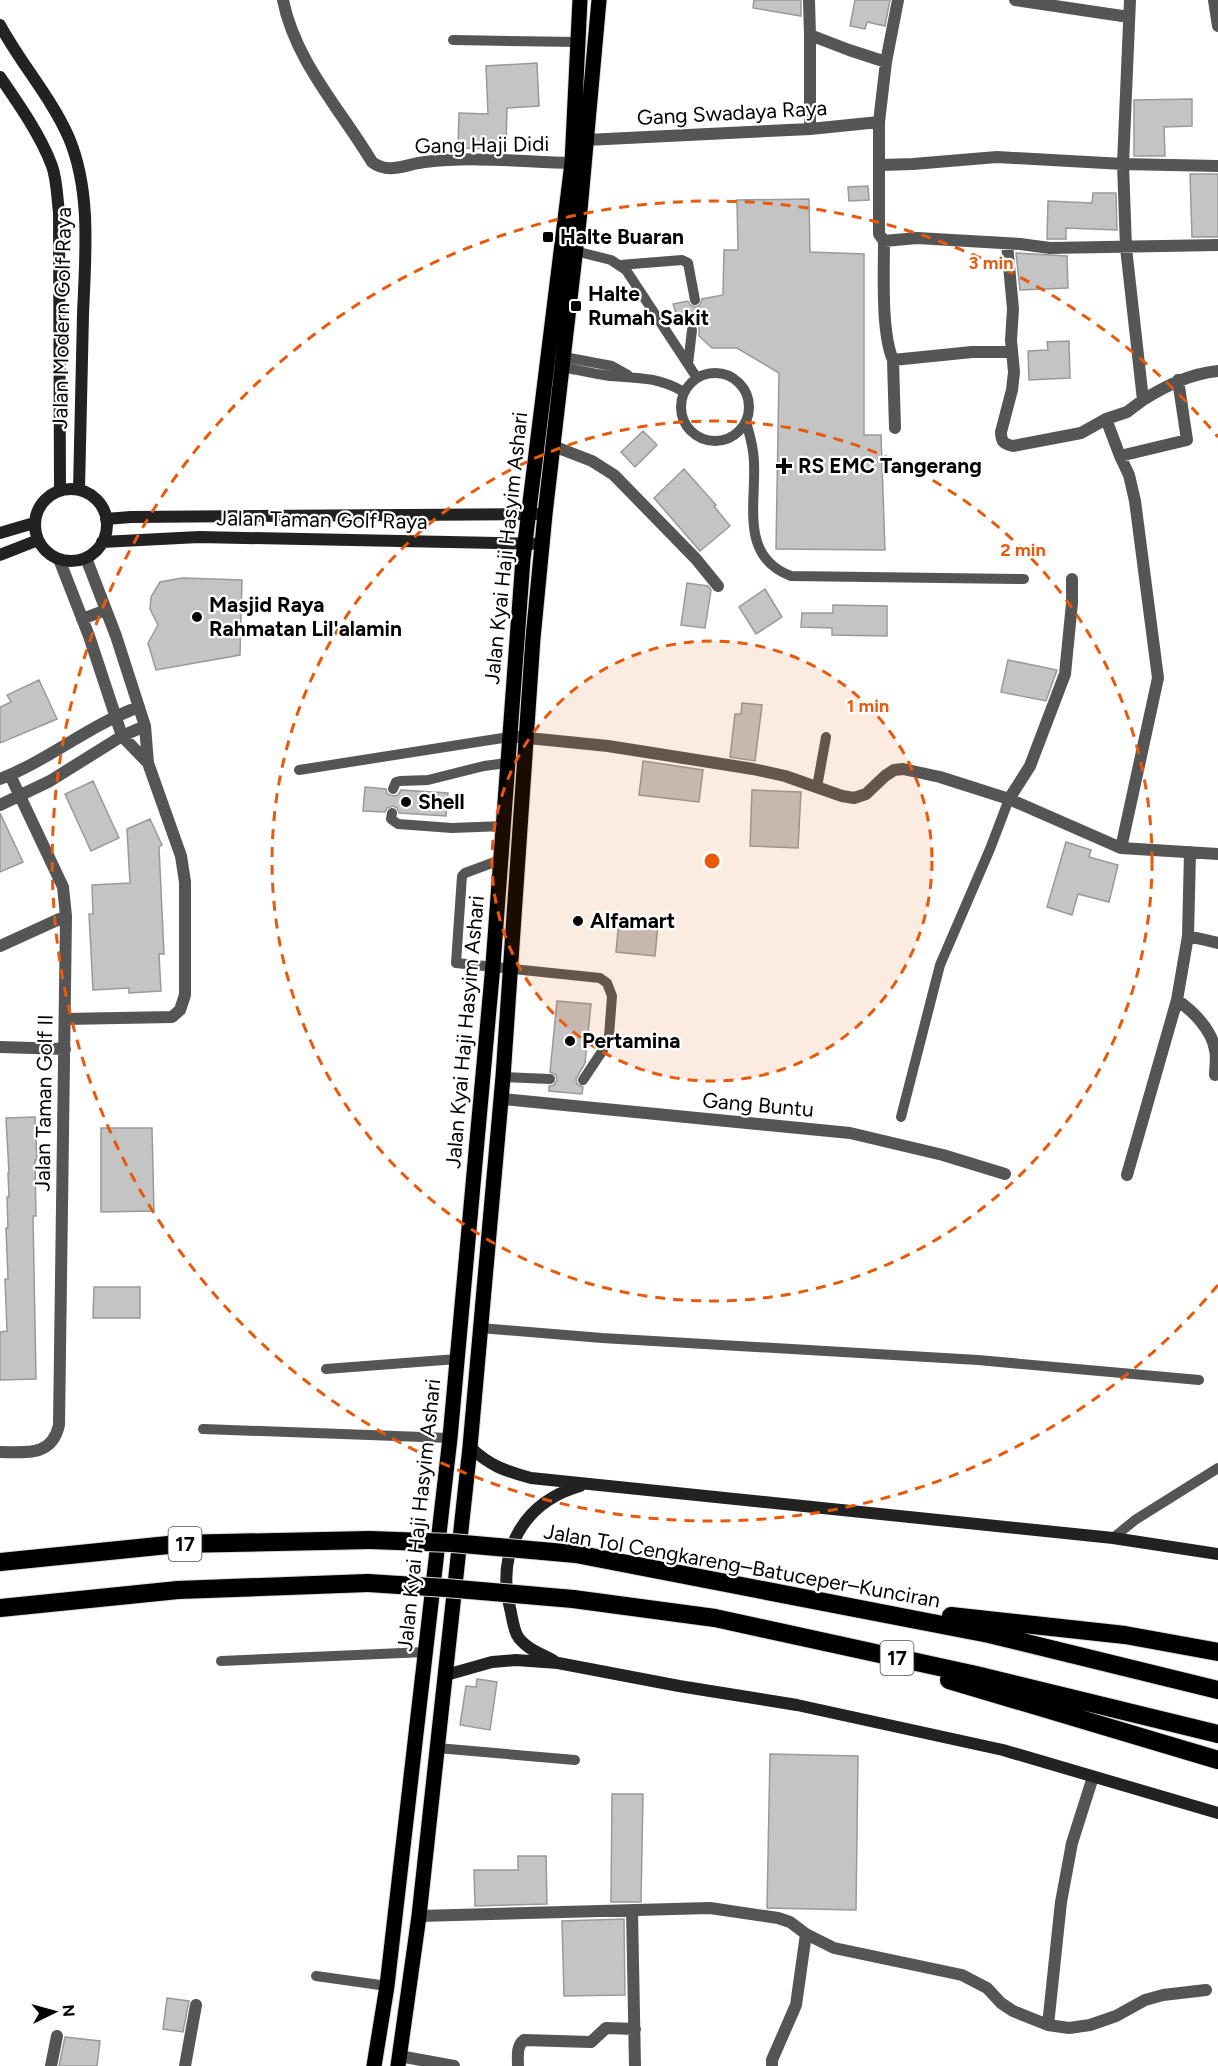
<svg xmlns="http://www.w3.org/2000/svg" width="1218" height="2066" viewBox="0 0 1218 2066" font-family="Figtree,sans-serif">
<rect width="100%" height="100%" fill="#fff"/>
<path fill="#c4c4c4" stroke="#999" stroke-width="1.5" d="M754 0H801V16L753 8Z
M855 0H890L885 26 867 22 865 29 850 26Z
M537 63 539 106 507 108 506 149 458 148 459 113 488 114 486 66Z
M1192 99V126L1164 127 1165 156H1134V100Z
M1190 174H1218V237H1192Z
M868 186 869 200 849 201 848 187Z
M1093 193H1116L1117 230 1066 228V239H1047L1048 201 1092 203Z
M809 199 810 252 864 254V435H881L885 550 776 549 779 373 737 348H712L699 336V328L697 324 692 323 687 325 677 316 673 304 688 301 690 305 696 307 700 305 702 299 723 295 724 250H738L737 200Z
M1016 253 1067 256 1068 288 1020 290Z
M1069 341 1070 378 1029 380 1028 351 1048 350 1047 342Z
M643 431 657 445 635 467 621 452Z
M684 469 716 505 714 506 730 526 700 551 654 498Z
M182 578 242 580 240 655 156 670 148 643 158 625 150 609 151 597 160 582Z
M687 583 708 586 711 590 705 628 681 625Z
M765 589 782 617 756 634 739 607Z
M833 605 887 606V636L832 635V628L801 627 802 613H833Z
M1008 660 1057 670 1046 701 1001 692Z
M39 680 57 719 0 743V707L11 702 7 695Z
M742 703 762 705 755 761 730 757 735 714H741Z
M643 761 703 770 699 802 639 795Z
M93 781 119 838 91 851 65 794Z
M365 787 386 789 387 794 393 796 398 795 401 790 448 793 446 816 399 813 397 808 393 806 387 808 385 812 363 811Z
M752 790 801 792 798 848 750 846Z
M0 813 23 862 0 872Z
M150 819 162 845 159 847 164 954H159L161 991 129 993V988L93 990 89 914H93L92 885 130 883 127 829Z
M1066 842 1091 850 1089 857 1118 865 1109 902 1078 894 1072 915 1047 907Z
M619 921 658 924 655 956 616 952Z
M557 1001 591 1004 585 1063 576 1079 577 1084 583 1087 582 1094 549 1091V1086L554 1085 557 1080 556 1075 550 1072Z
M35 1117 37 1160H35L36 1216H33L36 1379 0 1380V1332L7 1331 5 1279H8L6 1228H8L7 1197H9L8 1173H9L6 1118Z
M101 1128H152L154 1211 101 1212Z
M94 1287H140V1318H93Z
M477 1679 497 1682 490 1730 460 1725 466 1686 476 1687Z
M770 1754 858 1756 856 1910 767 1908Z
M612 1794H643L641 1902H611Z
M518 1856H546L547 1904 475 1906 474 1870H518Z
M624 1919 625 1995 564 1996 562 1921Z
M167 1998 189 2001 183 2032 163 2029Z
M65 2037 100 2041 97 2066H59Z"/>
<g fill="none" stroke-linecap="round" stroke-linejoin="round">
<defs>
<path id="primary" d="M374 2066 387 1986 450 1438 493 965 523 559 572 163 580 0
M398 2066 419 1916 470 1447 503 1077 533 638 545 514 579 221 599 0"/>
<path id="highway" d="M576 1554 989 1634 1218 1690
M0 1562 178 1544 370 1540
M573 1599 715 1618 976 1675 1218 1734
M0 1608 178 1590 368 1583
M951 1616 1125 1635 1218 1652
M949 1680 1218 1760"/>
</defs>
<use href="#primary" stroke="#dbdbdb" stroke-width="17"/>
<use href="#highway" stroke="#dbdbdb" stroke-width="20"/>
<path stroke="#555" stroke-width="10" d="M453 40 578 42
M575 251 611 260 626 270 697 378
M620 265 682 260 688 263 695 300
M564 357 612 366 628 375
M688 364 692 330
M562 367C578 370 594 374 610 376 639 378 658 377 684 392
M681 407a34 34 0 1 1 68 0a34 34 0 1 1-68 0Z
M746 422C750 435 754 449 754 463 756 505 740 557 791 576L1024 579
M299 770 509 737
M817 787 826 737
M393 789 396 782 400 781 428 780 484 766 507 763
M392 813 391 819 398 824 452 828 504 826
M500 860 465 873 462 876 456 963 600 978 607 983 612 996 609 1036 603 1050 583 1080
M503 1077 550 1079
M901 1117 940 965 990 849 1009 799
M481 1328 602 1338 978 1360 1199 1380
M326 1369 457 1359
M203 1429 450 1438
M1113 1538 1135 1520 1218 1468
M221 1661 425 1652
M437 1748 575 1760
M316 1976 387 1986"/>
<path stroke="#555" stroke-width="12" d="M283 0C295 61 341 110 372 162 389 175 406 164 425 162 473 156 524 162 572 163
M809 0 810 35 849 50 886 62 879 122V234L884 241 917 238 1020 244 1050 248 1218 245
M1015 0 1129 17
M1130 0 1123 164 1218 166
M1214 0 1218 26
M810 35V129
M886 62 898 0
M586 140 810 129 879 122
M881 165 913 164 997 157 1123 164 1126 248 1143 400C1167 385 1190 374 1218 371
M884 241C884 272 881 333 893 360L972 352H1012
M1007 244 1013 309 1011 340 1014 372 1012 390 1001 432C1001 442 1004 444 1013 446L1081 433 1106 419 1127 412 1143 400
M893 360 895 428
M1106 419 1120 456 1187 440 1178 380
M553 446 592 461 614 475 696 559 718 586
M1120 456 1129 475 1135 501 1158 678 1121 848
M59 559 89 636 122 736 148 763
M82 619 106 610
M518 737 608 746 753 769 785 776 842 796 854 798 866 794 885 776 894 770 903 769 940 777 1009 799 1121 848 1218 854
M0 779C49 760 89 725 139 707
M1009 799 1030 766 1065 674 1072 603V579
M0 805 50 781 122 736 145 726
M1188 936 1218 943
M0 946 66 916
M1177 1000C1193 1011 1212 1030 1215 1050 1217 1058 1215 1067 1215 1075
M65 1019 172 1017 180 1010 185 995V882L181 856 148 763 145 726 116 636 86 558
M0 1047 65 1049
M502 1099 850 1133 943 1155 1005 1174
M1127 1175 1177 1000 1188 936 1190 852
M0 1452C26 1452 52 1457 59 1425L66 916 63 887 10 775
M632 1910 635 2066
M419 1916 710 1908 778 1918 790 1922 806 1934 834 1948 962 1975 987 1988 1001 2003 1013 2011 1048 2025 1069 2028 1090 2025 1116 2016 1145 2000 1163 1995 1206 1990
M1048 2025 1061 1902 1072 1843 1093 1777
M399 2056 454 2066
M51 2066 57 2036
M185 2066 196 2005
M518 2066C518 2057 516 2046 524 2040L591 2042 606 2028 635 2029
M772 2066V2060L796 2005 806 1934"/>
<path stroke="#222" stroke-width="12" d="M0 25C21 64 51 97 69 138 92 193 85 258 83 315 82 373 80 431 79 489
M0 77C18 103 41 136 52 166 57 180 57 197 59 212L60 490
M35 525a36 36 0 1 1 72 0a36 36 0 1 1-72 0Z
M106 519 131 517 537 514
M0 533 34 523
M102 542 199 537 542 544
M0 555 38 540
M470 1447C490 1466 505 1471 531 1478L1113 1538 1218 1554
M554 1661C542 1654 524 1648 517 1635 513 1627 512 1616 510 1608 496 1551 524 1502 580 1486
M446 1675 492 1662 516 1660 558 1663 679 1686 797 1705 1003 1750 1218 1813"/>
<use href="#primary" stroke="#000" stroke-width="15"/>
<use href="#highway" stroke="#000" stroke-width="18"/>
<defs>
<path id="highway-bridge" d="M370 1540 452 1543 576 1554
M368 1583 446 1588 573 1599"/>
</defs>
<use href="#highway-bridge" stroke="#dbdbdb" stroke-width="20" stroke-linecap="butt"/>
<use href="#highway-bridge" stroke="#000" stroke-width="18"/>
</g>
<circle cx="712" cy="861" r="220" fill="#e8590c" fill-opacity=".12"/>
<g fill="none" stroke="#e8590c" stroke-width="3" stroke-dasharray="10 8">
<circle cx="712" cy="861" r="220"/>
<circle cx="712" cy="861" r="440"/>
<path d="M1218 1285A660 660 0 1 1 1218 437"/>
</g>
<g fill="#000" stroke="#fff" stroke-width="2">
<rect x="542" y="231" width="12" height="12" rx="3"/>
<rect x="570" y="300" width="12" height="12" rx="3"/>
<path d="M781 457h6v6h6v6h-6v6h-6v-6h-6v-6h6z"/>
<circle cx="197" cy="617" r="6"/>
<circle cx="406" cy="802" r="6"/>
<circle cx="578" cy="921" r="6"/>
<circle cx="570" cy="1041" r="6"/>
</g>
<g text-anchor="middle" stroke-width="4.5" stroke-linejoin="round" paint-order="stroke">
<g fill="#fff" stroke="#4c4c4c" stroke-width="1.5">
<rect x="168.5" y="1527" width="33" height="34" rx="4.5"/>
<rect x="880.5" y="1641" width="33" height="34" rx="4.5"/>
</g>
<g font-size="20" font-weight="bold" fill="#000">
<text x="185" y="1551">17</text>
<text x="897" y="1665">17</text>
</g>
<g font-size="21" fill="#000" stroke="#fff">
<text transform="translate(732 113) rotate(-3)" y="7">Gang Swadaya Raya</text>
<text transform="translate(482 145) rotate(-1)" y="7">Gang Haji Didi</text>
<text transform="translate(62 318) rotate(-89)" y="7">Jalan Modern Golf Raya</text>
<text transform="translate(322 520) rotate(1)" y="7">Jalan Taman Golf Raya</text>
<text transform="translate(506 548) rotate(-84)" y="7">Jalan Kyai Haji Hasyim Ashari</text>
<text transform="translate(465 1032) rotate(-85)" y="7">Jalan Kyai Haji Hasyim Ashari</text>
<text transform="translate(44 1103) rotate(-89)" y="7">Jalan Taman Golf II</text>
<text transform="translate(758 1105) rotate(5)" y="7">Gang Buntu</text>
<text transform="translate(419 1515) rotate(-84)" y="7">Jalan Kyai Haji Hasyim Ashari</text>
<text transform="translate(742 1566) rotate(10)" y="7">Jalan Tol Cengkareng–Batuceper–Kunciran</text>
</g>
<g font-size="21" font-weight="bold" fill="#000" stroke="#fff" text-anchor="start">
<text x="560" y="244">Halte Buaran</text>
<text x="588" y="301">Halte<tspan x="588" dy="24">Rumah Sakit</tspan></text>
<text x="798" y="473">RS EMC Tangerang</text>
<text x="209" y="612">Masjid Raya<tspan x="209" dy="24">Rahmatan Lil'alamin</tspan></text>
<text x="418" y="809">Shell</text>
<text x="590" y="928">Alfamart</text>
<text x="582" y="1048">Pertamina</text>
</g>
</g>
<circle cx="712" cy="861" r="9" fill="#e8590c" stroke="#fff" stroke-width="3"/>
<g font-size="18" text-anchor="middle" font-weight="bold" fill="#e8590c" stroke="#fff" stroke-width="4.5" stroke-linejoin="round" paint-order="stroke">
<text x="991" y="269">3 min</text>
<text x="1023" y="556">2 min</text>
<text x="868" y="712">1 min</text>
</g>
<g transform="translate(54 2012) rotate(85)" stroke="#ffffff" stroke-width="4.5" paint-order="stroke">
<path d="M0-4.5L10 22L0 15L-10 22Z" fill="#000000"/>
<text y="-9" font-size="16" font-weight="bold" text-anchor="middle" fill="#000000">N</text>
</g>
</svg>
